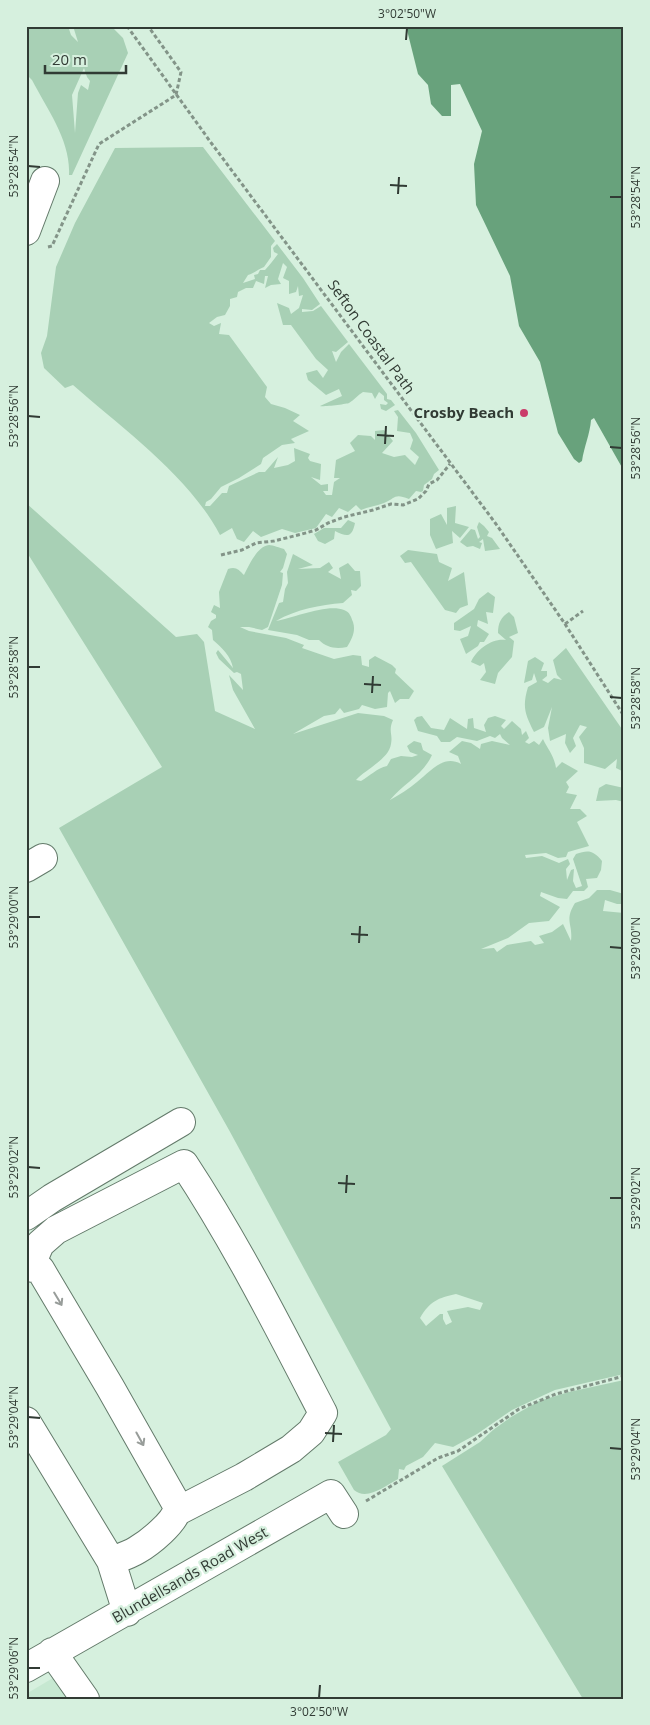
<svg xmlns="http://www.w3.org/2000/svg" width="650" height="1725" viewBox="0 0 650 1725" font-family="'Open Sans',sans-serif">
<rect width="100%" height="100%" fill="#d6f0de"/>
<path fill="#c6e8d1" d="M53 1678 68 1699H26V1694Z"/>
<path fill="#a8d0b5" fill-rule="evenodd" d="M26 26H68L71 35 78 42 73 26H111L123 38 128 53 72 175H69C71 141 47 109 32 80L26 74ZM84 68 87 77 90 81 88 90 81 85 78 93 75 133 72 95Z
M203 147 275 241 271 246V257L264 267C258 269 255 273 248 275L243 283 255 279 254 275 258 274 260 270H265C270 265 274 259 278 254L274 252 273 248 277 244 303 278 320 304 312 310 302 309V312L313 311 321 306 348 342 336 352 332 351 336 362 341 352 349 344 387 394V399L391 400 395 405 386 411 381 409 380 404 386 405 388 403 384 400V396L379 392 375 399 372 393 363 392C358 395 354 400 349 403 347 404 323 407 320 406L342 396 339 389 326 395 308 380 306 373 317 370 323 378 328 370 316 359 291 325H283L277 303 289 308 291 314 299 308 303 295 299 296 298 286 296 292 289 294V281L283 278 287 267 283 263 278 279 281 284 271 285 265 288 268 276H265L264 284 256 281 253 288H246L238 292 237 297 230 299V306L225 315 217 317 209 323 214 326 221 323 219 334 229 335 267 387 265 397 271 404 285 408 300 415 293 421 309 431 291 439 295 443 282 445 263 458 261 464 239 478 221 487 211 499 206 502 205 506H210L222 493H227L229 486 259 472H265L278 457 274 468 288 465 295 461 294 448 310 454 308 458 310 461 321 464 320 480 311 477 321 485 328 484V491H323L326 495H332L334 482 340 478H334L336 460 355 451 350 443 358 435 371 436 375 440V431L384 430 393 441 382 453 394 457 405 455 415 465 419 457 410 449 413 440 410 433 397 431 398 417 394 411 398 410 416 433 439 470 434 474 432 479 424 485 423 491 421 492 416 491 409 499C394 493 396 498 384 503 376 506 368 507 361 510L356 505 348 512 339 508 332 517 326 514 316 528 295 533 282 529 261 537 253 531 244 542 237 539 232 528 220 535C189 476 123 429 73 385L65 388 44 368 41 353 47 336 56 267 75 223 115 148Z
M26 503 176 637 197 634 204 642 215 711 255 729 233 690 229 675 243 690 241 674 237 672 234 673 219 659 216 653 218 650 233 668C231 656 222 648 213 640L212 630 208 627 211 621 216 618V615L211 612 214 605 220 608 219 592 228 569C236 566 239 570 244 575 248 567 257 546 269 545 273 545 280 548 284 549L287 554 283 568 280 572 283 573 282 585 268 627 262 630 249 627H240L249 631 286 638 304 645 302 648 334 659 353 655 361 656 362 665 369 667V660L375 656 392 665 396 669 395 673 414 691 409 699H400L395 703 390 691 388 693 387 707 375 709 362 705 359 709 344 713 340 708 335 714 324 716 293 734 358 713 384 716 393 720C388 731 393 734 391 744 389 759 366 769 356 780L361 781C370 776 377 768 387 766L391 759 401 756 412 757 418 755 410 752 407 746 414 741 421 743 423 750 432 755C423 775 403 784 390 800 399 795 409 789 417 782 430 772 443 754 461 764L458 756 449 752 462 741 471 743 480 749 481 744 492 741 510 745 502 738 500 734 495 738 490 736 477 741 457 737 450 742H441L437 736 418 731 414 720 417 717 422 716 431 728 444 730 450 718 467 729 468 719 473 718 474 728 486 732 484 725 488 718 495 716 506 720 501 726 504 729 512 721 521 729 522 735 526 731 529 738 525 742 529 744 534 741 539 745 543 739C548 750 554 755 556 768L562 762 578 771 566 782 569 787 566 793 577 795 570 809H580L587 816 577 822 589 846 568 852 566 857 558 858 546 853 525 855 526 858 542 856 559 863 568 859 570 864 566 869 567 880 571 870 574 869 573 881 576 888 582 886 573 859 576 854C588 850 593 850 602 861L601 870 597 878 586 879 588 887 584 891H573L567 899 558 898 541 892 540 896 560 907 549 921 529 923 508 938 481 949 494 948 497 952 507 945 531 941 535 945 544 943 539 936 552 932 563 924 571 941C573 923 564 921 575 903L589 898 597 890H610L624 894V904H617L605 900 603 911 624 913V1374L555 1390 544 1395 512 1410 477 1434 453 1447 435 1443 423 1457 406 1466 404 1470 399 1469 398 1479C385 1486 367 1501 354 1490L338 1462 386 1435 391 1429 229 1130 59 828 162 767 26 551ZM456 1294 483 1303 480 1310 468 1307 447 1311 452 1322 446 1325 443 1319V1314H440L426 1326 420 1318C430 1301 438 1298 456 1294Z
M456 506 455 523 469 527 460 538 452 531 453 543 436 549 430 535V519L441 514 447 525V508Z
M348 520 355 523C352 538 347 537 335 531L334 539 325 544 318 541 314 534 324 528H341Z
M479 522 484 526 489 532 487 536 492 538 500 549 485 551 483 539 479 542 482 543 480 549 473 546 467 547 460 542 471 529 475 530 478 539 480 537 477 527Z
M408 550 437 554 439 562 452 568 448 581 464 572 468 605 460 608 456 613 445 610 411 562 405 563 400 556Z
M293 554 313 565 298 569 320 568 329 562 333 568 328 572 341 579 339 568 348 563 355 571H360L361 586 356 591 351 590 352 595 343 603C320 605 297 609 276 621 293 618 328 603 344 610 350 612 351 617 353 622 356 631 352 639 347 647 336 649 327 648 319 640H309L297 635 268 630 279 603 283 602 285 589 288 583 287 572Z
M488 592 495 597 493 613 486 612 488 624 478 620 477 626 489 634 484 642H480L478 646 466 654 460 639 468 636 471 626 460 631 454 630V623L474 609 479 599Z
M509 612 514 617 518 633 509 637 514 641 512 657 498 673 495 684 480 680 486 672 484 663 480 666 471 662C477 649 492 638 506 640L498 633C498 623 501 617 509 612Z
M566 648 624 732V772L616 768 617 759 605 769 584 763V748L579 737 587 727 580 725 573 738 576 746 570 753 565 743 566 734 550 741 548 728 552 707 544 727 534 732C525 714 522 707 528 687L537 682 534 673 532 680 524 683 528 661 535 657 544 663 541 671H547V676L542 680 548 683 554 678 562 680 557 675 553 660Z
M606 784 624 788V802L616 800 596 801 599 788Z
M624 1380V1699H583L442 1466 480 1442 493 1430 511 1417 539 1401 569 1392Z"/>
<path fill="#68a27c" d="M406 26H624V471L594 418 591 420C590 434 584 447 582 461L579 463 574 459 558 433 540 362 519 326 510 276 476 205 474 164 482 131 460 84 451 85V116H442L431 104 428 85 418 74Z"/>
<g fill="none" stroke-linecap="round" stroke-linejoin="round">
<defs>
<path id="minor" d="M26 231 45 181
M26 868 43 858
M26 1216 52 1198 181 1122
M26 1267 40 1269 110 1387 178 1507C176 1522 149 1543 137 1550 129 1555 119 1558 111 1561
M30 1267 40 1244 56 1230 184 1164C236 1243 279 1328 323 1413L311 1432 291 1449 244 1477 178 1511
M26 1421 111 1561 127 1612
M52 1652 85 1699
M26 1668 331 1494 344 1514"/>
</defs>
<use href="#minor" stroke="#637a6a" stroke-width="30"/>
<path stroke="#839488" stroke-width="3" stroke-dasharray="4 2.5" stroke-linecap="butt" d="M127 26 212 144 496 524 565 624 624 716
M48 247 52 246 99 144 176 95 181 72 148 26
M221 555 242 550 256 543 274 541 302 534 316 530 328 523 344 517 373 510 391 504 403 505 418 499 426 491 429 484 437 480 450 464
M565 624 583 611
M366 1501 438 1458 458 1451 519 1409 556 1394 624 1376"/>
<use href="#minor" stroke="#fff" stroke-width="28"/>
</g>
<defs><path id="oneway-shaft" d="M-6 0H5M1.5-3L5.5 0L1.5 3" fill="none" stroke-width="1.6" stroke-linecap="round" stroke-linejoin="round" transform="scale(1.25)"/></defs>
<g stroke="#989d9a">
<use href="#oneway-shaft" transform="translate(58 1299) rotate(59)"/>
<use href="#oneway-shaft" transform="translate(140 1439) rotate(61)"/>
</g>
<path fill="none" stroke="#313b34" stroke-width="2" d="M406 40 407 28M28 166 40 167M390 185 407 186M398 194 399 177M610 197H622M28 416 40 417M377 435 394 436M385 444 386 426M610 447 622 448M28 667H40M364 684 381 685M372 693 373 676M610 697 622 698M28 917H40M351 934 368 935M359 943 360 926M610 947 622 948M28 1167 40 1168M338 1183 355 1184M346 1193 347 1175M610 1198H622M28 1417 40 1418M325 1433 342 1434M333 1442 334 1425M610 1448 622 1449M28 1668H40M319 1698 320 1685"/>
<circle fill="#ca3c6a" stroke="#d6f0de" stroke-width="2" cx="524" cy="413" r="5"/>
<g text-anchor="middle" stroke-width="4.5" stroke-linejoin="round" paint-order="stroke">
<g font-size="15" fill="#313b34" stroke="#d6f0de">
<text transform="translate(371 337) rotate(54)" y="5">Sefton Coastal Path</text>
<text transform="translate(190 1575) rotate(-30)" y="5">Blundellsands Road West</text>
</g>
<g font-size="15" font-weight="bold" fill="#313b34" stroke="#d6f0de" text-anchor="end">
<text x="514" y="418">Crosby Beach</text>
</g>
</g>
<rect width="650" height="1725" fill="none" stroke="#d6f0de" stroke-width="55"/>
<path d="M45 65v8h81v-8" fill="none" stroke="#313b34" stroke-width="2.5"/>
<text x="52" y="65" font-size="15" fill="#313b34" stroke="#d6f0de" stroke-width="4" paint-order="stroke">20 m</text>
<rect x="28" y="28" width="594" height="1670" fill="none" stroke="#313b34" stroke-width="2"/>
<g font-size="12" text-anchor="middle" fill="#313b34">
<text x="407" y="18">3°02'50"W</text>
<text transform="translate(14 166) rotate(-90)" y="4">53°28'54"N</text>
<text transform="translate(636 197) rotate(-90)" y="4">53°28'54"N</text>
<text transform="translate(14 416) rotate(-90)" y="4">53°28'56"N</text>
<text transform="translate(636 448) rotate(-90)" y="4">53°28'56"N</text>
<text transform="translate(14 667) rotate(-90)" y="4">53°28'58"N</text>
<text transform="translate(636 698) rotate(-90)" y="4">53°28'58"N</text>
<text transform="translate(14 917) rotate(-90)" y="4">53°29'00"N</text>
<text transform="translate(636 948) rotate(-90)" y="4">53°29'00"N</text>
<text transform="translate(14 1167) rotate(-90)" y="4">53°29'02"N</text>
<text transform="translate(636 1198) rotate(-90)" y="4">53°29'02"N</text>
<text transform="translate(14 1417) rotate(-90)" y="4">53°29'04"N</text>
<text transform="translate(636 1449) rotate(-90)" y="4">53°29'04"N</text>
<text transform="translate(14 1668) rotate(-90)" y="4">53°29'06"N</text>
<text x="319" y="1716">3°02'50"W</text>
</g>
</svg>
